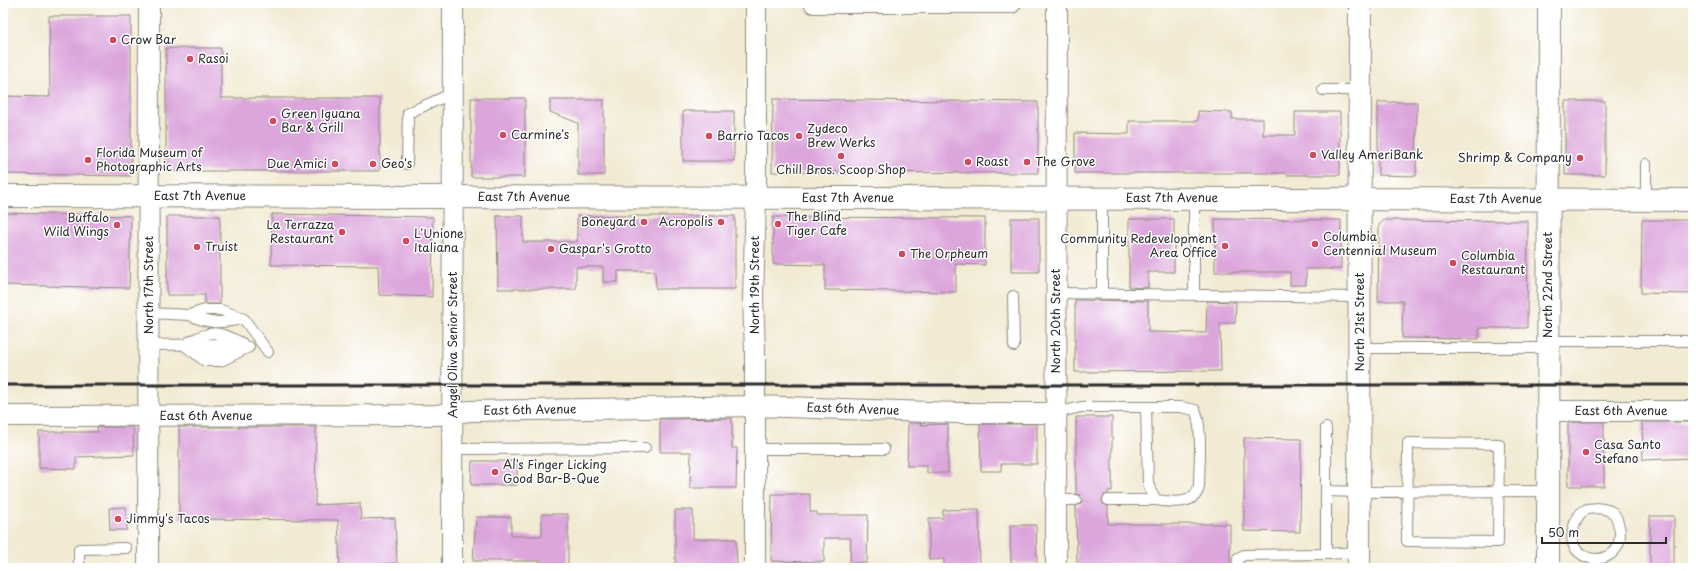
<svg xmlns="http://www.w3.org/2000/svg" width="1696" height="571" viewBox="0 0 1696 571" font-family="'Playpen Sans',sans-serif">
<rect width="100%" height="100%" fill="#fff"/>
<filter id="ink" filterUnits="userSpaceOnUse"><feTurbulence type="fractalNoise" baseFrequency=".025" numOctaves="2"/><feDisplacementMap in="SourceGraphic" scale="8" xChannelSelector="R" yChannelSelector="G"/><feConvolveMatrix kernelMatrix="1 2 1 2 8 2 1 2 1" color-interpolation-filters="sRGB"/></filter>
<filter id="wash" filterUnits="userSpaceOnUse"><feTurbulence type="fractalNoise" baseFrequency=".012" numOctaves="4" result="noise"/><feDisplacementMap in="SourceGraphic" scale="16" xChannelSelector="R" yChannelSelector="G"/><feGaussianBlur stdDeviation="0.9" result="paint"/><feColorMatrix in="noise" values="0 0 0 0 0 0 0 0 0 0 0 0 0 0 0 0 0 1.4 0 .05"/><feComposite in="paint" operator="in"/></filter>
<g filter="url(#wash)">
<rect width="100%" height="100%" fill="#f2ead3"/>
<g id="blocks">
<path fill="#dca5dc" d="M49 16H131V176L3 174V96L50 97Z
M166 48H221V98H380V171H166Z
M471 98H525V177H471Z
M773 99 1038 102V173L772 172Z
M550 100H604V175H578V123L550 112Z
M1565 101H1605V175H1565Z
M1378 102H1417L1416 176 1378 175Z
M683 111H734V161H683Z
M1198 111 1232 112V119H1263V135H1295V112H1340V175H1287V173H1075V133L1129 134V121H1198Z
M3 213 131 216 129 288 3 285Z
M272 214 433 217 432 297 379 295 378 266 271 265Z
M167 216H220V304H205V295H167Z
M497 216H523V242H577V216H735V289H656L655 271H618V282H603V267H576V289H498Z
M773 217 985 218V265L956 264V292L825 290V265L773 264Z
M1011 218H1039V272H1011Z
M1129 219H1174V272H1148V288L1129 287Z
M1215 219 1341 220V269H1306V285H1290V272H1215Z
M1384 220 1528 221 1527 328H1479V339L1402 338 1403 301H1378L1379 225Z
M1642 220H1693V294L1641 293Z
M1075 300 1148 301V332L1206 333 1207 301 1236 302 1235 323H1220L1221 371 1075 372Z
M1076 417H1112V491H1108V494L1104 495 1102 500 1103 504 1108 506V524H1230V568H1077L1076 506 1081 504 1082 500 1080 495 1076 494Z
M732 418V448H737L736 488H690L691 452H660V419Z
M1568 422H1604V486H1568Z
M1642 422H1693V458L1643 460Z
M908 423H921V425L948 424V473H927V466H907Z
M980 424H1037V464H1001V471H981Z
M97 427H133L134 455 76 457V469L39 468V432H98Z
M179 427H316L315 505 360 503 361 519 395 518 397 563 363 565V567L340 568 338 520 179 519Z
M1244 438 1301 439 1300 532 1244 531Z
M472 461H517V485H471Z
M772 494H810V512H817V515H868L867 563H850L851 538H824V562L771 561Z
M126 507 127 530H110L109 508Z
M979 509 980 568H944V559L929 560V518H943V510Z
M675 510H693V539H736L737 568H699V565H675Z
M542 514H568V564H542V561H473L476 517H511V536H542Z
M1650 516H1674V568H1650Z
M1010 525H1036L1037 563H1011Z"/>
</g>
</g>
<g filter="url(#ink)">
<use href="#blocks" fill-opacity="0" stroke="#8e8a7f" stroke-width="1"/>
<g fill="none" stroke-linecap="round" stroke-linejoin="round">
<defs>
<path id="lane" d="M1323 90H1360
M407 164 408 113 453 93
M1646 199V164
M1056 293 1360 297
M1102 293V198
M1194 295V198
M1013 296 1014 346
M149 313 189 315 205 310H221L244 319 268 352
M189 315C212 325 219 323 244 319
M1548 341H1693
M187 343C212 329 216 331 242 343
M149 345 221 344 249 347
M184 345 205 361H221L249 347
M192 348C207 353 219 353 235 350
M1360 348H1548
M1056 413 1081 407H1181L1195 410C1203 426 1199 467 1199 486 1196 506 1171 502 1156 500L1151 492 1148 483 1146 408
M1408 443 1499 444 1498 542 1407 541Z
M452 449 645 448
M755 449H884
M1327 491 1359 492 1548 491
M1056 500H1076
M1108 500H1156
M1597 508C1601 509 1606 509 1610 511 1615 513 1617 518 1618 523 1629 555 1593 571 1575 548 1569 538 1574 516 1585 510 1588 508 1594 509 1597 508Z
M1326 554 1359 552
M79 568V549L126 548
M1238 568V558L1244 555 1326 554V428"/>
<path id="street" d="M814 3H1011
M1548 411H1693
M3 416 436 415 470 411 755 406 957 413H1056
M148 568 149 3
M452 568 453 3
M755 568V350L753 298 756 197V3
M1056 568 1057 3"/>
<path id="secondary" d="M3 196 1693 200"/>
<path id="primary" d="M1359 568 1360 3
M1548 568 1549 3"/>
</defs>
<use href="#lane" stroke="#8e8a7f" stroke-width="12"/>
<use href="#street" stroke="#8e8a7f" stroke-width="22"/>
<use href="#secondary" stroke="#8e8a7f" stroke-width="24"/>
<use href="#primary" stroke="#8e8a7f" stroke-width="24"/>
<use href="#lane" stroke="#fff" stroke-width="10"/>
<use href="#street" stroke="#fff" stroke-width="20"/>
<use href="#secondary" stroke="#fff" stroke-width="22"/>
<use href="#primary" stroke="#fff" stroke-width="22"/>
<path stroke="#2b2b2b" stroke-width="3" d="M3 385H1693"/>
</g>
</g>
<g fill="#d1495b" stroke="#fff" stroke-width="1.5">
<circle cx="113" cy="40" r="4"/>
<circle cx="190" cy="59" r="4"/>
<circle cx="273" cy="121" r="4"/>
<circle cx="503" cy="135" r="4"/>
<circle cx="709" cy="136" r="4"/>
<circle cx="799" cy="136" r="4"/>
<circle cx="1313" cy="155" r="4"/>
<circle cx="841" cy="156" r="4"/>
<circle cx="1580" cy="158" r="4"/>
<circle cx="88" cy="160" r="4"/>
<circle cx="968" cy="162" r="4"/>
<circle cx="1027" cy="162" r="4"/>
<circle cx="335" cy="164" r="4"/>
<circle cx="373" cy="164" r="4"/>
<circle cx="644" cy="222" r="4"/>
<circle cx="721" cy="222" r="4"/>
<circle cx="778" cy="224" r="4"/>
<circle cx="117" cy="225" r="4"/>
<circle cx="342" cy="232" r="4"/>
<circle cx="406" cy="241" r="4"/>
<circle cx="1315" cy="244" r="4"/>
<circle cx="1225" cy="246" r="4"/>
<circle cx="197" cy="247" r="4"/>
<circle cx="551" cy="249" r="4"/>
<circle cx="902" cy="254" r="4"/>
<circle cx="1453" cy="263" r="4"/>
<circle cx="1586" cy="452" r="4"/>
<circle cx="495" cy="472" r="4"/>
<circle cx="118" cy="519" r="4"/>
</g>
<g text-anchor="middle" stroke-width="3" stroke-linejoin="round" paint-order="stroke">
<g font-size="12" fill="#2b2b2b" stroke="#fff" text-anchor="start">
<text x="121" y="44">Crow Bar</text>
<text x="198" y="63">Rasoi</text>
<text x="281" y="118">Green Iguana<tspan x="281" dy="14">Bar &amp; Grill</tspan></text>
<text x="807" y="133">Zydeco<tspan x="807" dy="14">Brew Werks</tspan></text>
<text x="511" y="139">Carmine's</text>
<text x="717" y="140">Barrio Tacos</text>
<text x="96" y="157">Florida Museum of<tspan x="96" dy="14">Photographic Arts</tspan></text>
<text x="1321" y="159">Valley AmeriBank</text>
<text x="1572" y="162" text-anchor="end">Shrimp &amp; Company</text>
<text x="976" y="166">Roast</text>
<text x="1035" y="166">The Grove</text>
<text x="327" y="168" text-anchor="end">Due Amici</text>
<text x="381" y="168">Geo's</text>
<text x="841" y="174" text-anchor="middle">Chill Bros. Scoop Shop</text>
<text x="786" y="221">The Blind<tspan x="786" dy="14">Tiger Cafe</tspan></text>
<text x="109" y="222" text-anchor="end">Buffalo<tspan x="109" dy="14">Wild Wings</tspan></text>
<text x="636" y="226" text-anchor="end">Boneyard</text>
<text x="713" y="226" text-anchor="end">Acropolis</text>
<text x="334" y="229" text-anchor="end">La Terrazza<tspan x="334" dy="14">Restaurant</tspan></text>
<text x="414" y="238">L'Unione<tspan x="414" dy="14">Italiana</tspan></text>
<text x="1323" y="241">Columbia<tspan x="1323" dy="14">Centennial Museum</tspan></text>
<text x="1217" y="243" text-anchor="end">Community Redevelopment<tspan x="1217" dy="14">Area Office</tspan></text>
<text x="205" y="251">Truist</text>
<text x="559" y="253">Gaspar's Grotto</text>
<text x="910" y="258">The Orpheum</text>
<text x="1461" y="260">Columbia<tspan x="1461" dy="14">Restaurant</tspan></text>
<text x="1594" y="449">Casa Santo<tspan x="1594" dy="14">Stefano</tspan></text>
<text x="503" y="469">Al's Finger Licking<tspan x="503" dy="14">Good Bar-B-Que</tspan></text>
<text x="126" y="523">Jimmy's Tacos</text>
</g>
<g font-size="12" fill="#2b2b2b" stroke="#fff">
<text x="200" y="200">East 7th Avenue</text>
<text x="524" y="201">East 7th Avenue</text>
<text x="848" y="202">East 7th Avenue</text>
<text x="1172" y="202">East 7th Avenue</text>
<text x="1496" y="203">East 7th Avenue</text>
<text transform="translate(149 285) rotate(-90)" y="4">North 17th Street</text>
<text transform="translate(755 285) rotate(-90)" y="4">North 19th Street</text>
<text transform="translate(1548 285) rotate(-90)" y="4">North 22nd Street</text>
<text transform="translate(1056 321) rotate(-90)" y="4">North 20th Street</text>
<text transform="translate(1360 322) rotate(-90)" y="4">North 21st Street</text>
<text transform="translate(453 345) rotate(-90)" y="4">Angel Oliva Senior Street</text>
<text transform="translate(853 409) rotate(2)" y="4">East 6th Avenue</text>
<text transform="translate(530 410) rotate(-1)" y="4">East 6th Avenue</text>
<text x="1621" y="415">East 6th Avenue</text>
<text x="206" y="420">East 6th Avenue</text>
</g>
</g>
<rect width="1696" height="571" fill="none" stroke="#fff" stroke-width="16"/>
<path d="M1542 537v6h124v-6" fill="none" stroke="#2b2b2b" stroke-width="2"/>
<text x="1548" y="537" font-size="12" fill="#2b2b2b" stroke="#ffffff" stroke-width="3" paint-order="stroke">50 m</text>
</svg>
